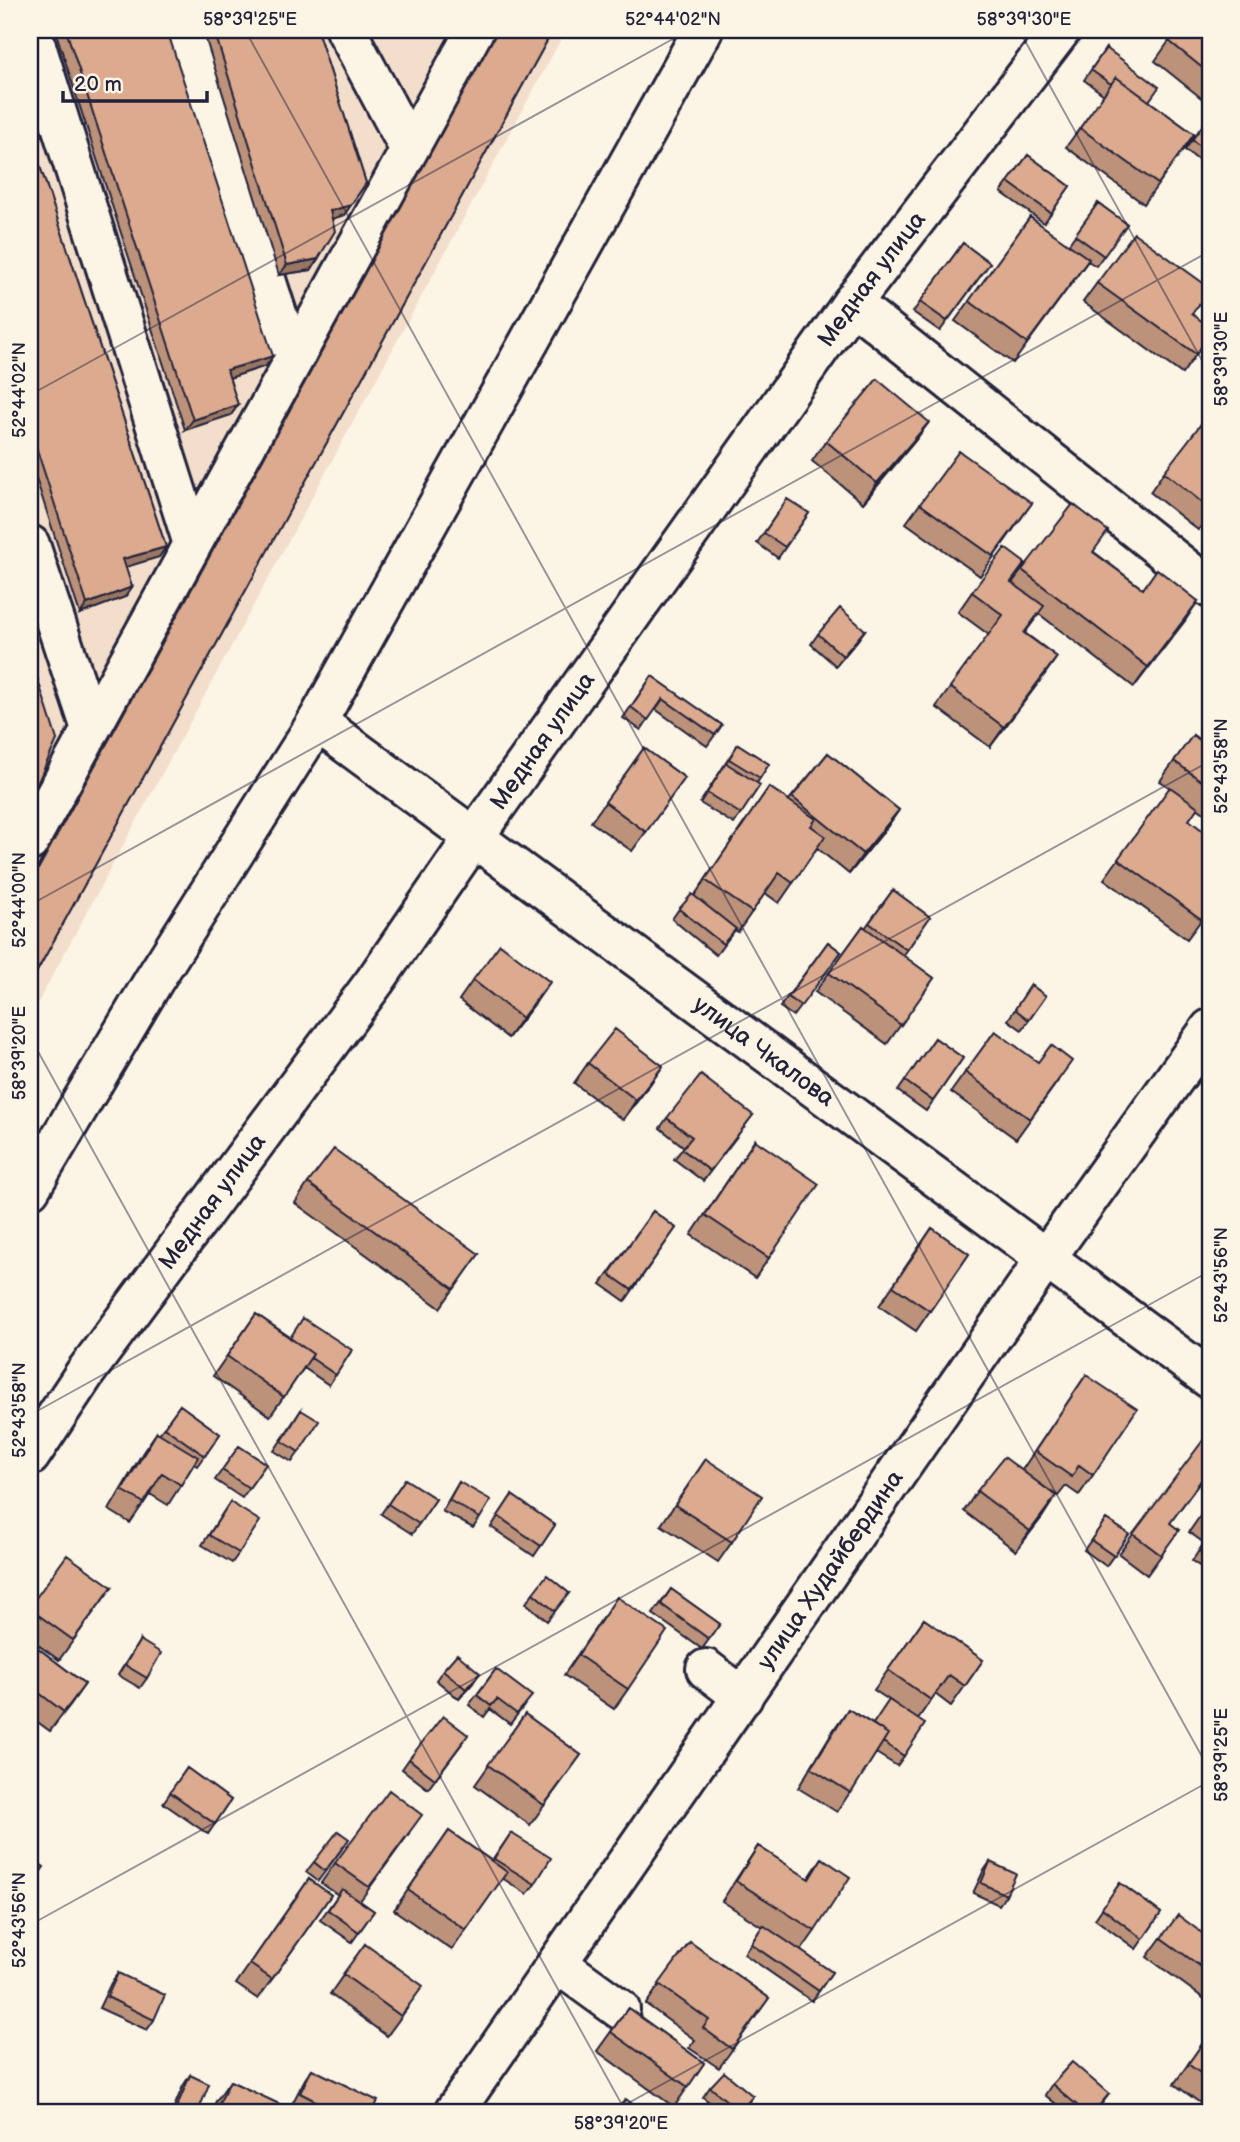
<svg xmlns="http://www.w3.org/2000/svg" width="1240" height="2142" viewBox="0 0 1240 2142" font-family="'Balsamiq Sans',sans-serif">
<rect width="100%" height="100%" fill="#fcf5e5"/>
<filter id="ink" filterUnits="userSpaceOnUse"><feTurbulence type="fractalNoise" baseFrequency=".0143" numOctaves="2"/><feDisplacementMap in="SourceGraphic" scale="14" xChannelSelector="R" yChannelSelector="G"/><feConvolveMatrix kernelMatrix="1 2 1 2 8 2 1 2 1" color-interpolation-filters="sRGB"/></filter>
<g filter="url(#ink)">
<path fill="#f2decb" d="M30 30H566L30 1017Z"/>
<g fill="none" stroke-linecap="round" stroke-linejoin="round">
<defs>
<g id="minor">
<path d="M31 30 193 544"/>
<path d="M185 30 293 363"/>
<path d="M346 30 410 150"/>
<path d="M852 303 1210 588"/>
<path d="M30 545 91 729"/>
<path id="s1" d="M317 722 1210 1379"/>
<path d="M30 841 476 30"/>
<path d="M30 1189 154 980 317 722 703 30"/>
<path id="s2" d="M30 1456 85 1373 375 981 474 837 852 303 1061 30"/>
<path d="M706 1669 743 1697"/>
<path d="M558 1964 620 2009"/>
<path id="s3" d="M454 2112 1046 1258 1210 1029"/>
</g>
</defs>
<use href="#minor" stroke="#22223b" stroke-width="44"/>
<use href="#minor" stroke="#fcf5e5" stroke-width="38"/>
</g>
<path fill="#bd927a" stroke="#22223b" stroke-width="2" d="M55 30H167L266 366 229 378 238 405 231 415 185 430Z
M203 30H317L366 183 344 215 332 219 318 259 311 270 279 275Z
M497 30H553L30 984V881Z
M1210 30V105L1155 61 1169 41Z
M1106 48 1149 101 1194 134 1144 204 1066 147 1104 95 1084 80Z
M1210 115V169L1185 150Z
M30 136 166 547 159 557 125 567 132 587 125 597 80 614 30 460Z
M1028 155 1070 186 1044 223 1001 192Z
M1098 203 1127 224 1096 266 1088 261 1013 363 955 321 1030 217 1068 245Z
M963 243 990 263 940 331 913 312Z
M1097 283 1193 315 1210 335 1182 374 1083 302Z
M929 422 915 441 863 503 812 461 826 441Z
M1210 425V515L1198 530 1150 492 1164 472Z
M787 499 809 513 778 558 757 543Z
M1032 503 980 576 906 523 920 504Z
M1094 552 1143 589 1198 601 1134 687 1039 614 1025 633 1057 657 990 747 936 707 989 635 958 612 972 592 1011 583H1012L1022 570Z
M865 630 836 666 811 644 818 634Z
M652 676 722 725 707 746 655 709 641 730 623 718Z
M1193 735 1210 748V817L1197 808 1189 820 1210 908 1187 939 1104 879 1170 788 1160 781Z
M738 744 769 764 757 783 760 785 734 824 700 803Z
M644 748 685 778 632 851 591 822Z
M828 753 899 810 885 830 849 874 817 848 779 903 765 893 738 932 735 930 716 955 672 919 679 909 694 896 769 787 789 800Z
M893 890 930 917 903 956 934 978 887 1044 815 992 863 926 865 928Z
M828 942 841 952 793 1016 780 1007Z
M473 980 536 1002 508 1038 459 1000Z
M1031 985 1046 996 1022 1030 1008 1020Z
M995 1031 1058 1081 1016 1139 951 1092Z
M935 1038 963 1058 926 1111 898 1091Z
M588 1063 663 1066 623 1120 574 1083Z
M753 1115 703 1181 674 1159 684 1147 660 1128 667 1118Z
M755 1140 769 1258 755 1278 691 1235Z
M308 1183 479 1254 440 1308 295 1203Z
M653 1211 676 1228 625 1301 601 1284Z
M932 1228 969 1254 916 1331 879 1306Z
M256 1314 290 1337 352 1350 329 1385 304 1368 270 1416 213 1376Z
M1086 1375 1093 1475 1079 1495 1066 1486 1058 1496 1041 1485 1043 1516 1016 1551 964 1511 977 1491 1022 1470Z
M180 1405 220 1434 197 1466 194 1464 168 1505 150 1494 130 1523 109 1510 143 1452 157 1432 159 1434Z
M301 1410 299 1452 292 1462 274 1451Z
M239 1446 266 1464 242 1498 215 1480Z
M706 1459 732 1542 718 1562 661 1525Z
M1210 1469 1170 1523 1165 1550 1147 1575 1119 1554 1133 1534Z
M405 1479 436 1499 412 1534 381 1514Z
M459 1482 480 1518 473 1528 442 1511Z
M512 1495 555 1525 534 1556 491 1527Z
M230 1502 239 1553 232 1563 202 1545Z
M1210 1502V1586L1202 1580 1208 1572 1192 1561 1204 1543 1189 1532Z
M1106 1519 1129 1534 1106 1566 1084 1550Z
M112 1587 59 1660 30 1639V1606Z
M671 1589 720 1624 702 1649 653 1614Z
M533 1593H569L547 1621 526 1603Z
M603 1617 628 1689 614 1709 564 1675Z
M924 1619 983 1660 951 1706 935 1694 918 1719 904 1756 897 1766 876 1753 837 1812 798 1788 834 1729 848 1709 873 1724 892 1702 874 1690Z
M140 1640 147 1678 140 1688 118 1675Z
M30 1642 85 1684 50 1731 36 1721 30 1729Z
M1210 1655V1673L1202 1668Z
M496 1669 524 1706 510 1724 490 1709 484 1717 469 1705Z
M443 1670 473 1683 459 1699 436 1680Z
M525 1714 581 1755 530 1825 475 1785Z
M461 1745 428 1789 402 1769 409 1759Z
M187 1768 231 1800 208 1834 163 1803Z
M449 1831 492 1861 511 1833 535 1884 527 1894 502 1878 452 1950 394 1910Z
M408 1835 360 1901 374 1911 352 1942 320 1920 338 1895 321 1883 335 1863Z
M758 1846 808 1879 822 1858 815 1931 801 1951 832 1972 812 2001 744 1954 762 1927 722 1901Z
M342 1849 318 1881 306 1872 314 1862Z
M990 1862 1006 1895 999 1905 973 1893 983 1872Z
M309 1879 331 1895 258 1999 236 1984Z
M1120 1883 1161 1913 1136 1949 1095 1919Z
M1161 1938 1210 1939V2003L1147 1957Z
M690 1942 769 1998 719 2068 689 2048 695 2040 646 2004Z
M365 1944 409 2006 387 2036 330 1994Z
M118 1973 154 2020 147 2030 99 2008 111 1983Z
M628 2008 704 2063 674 2107 597 2051Z
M1210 2033V2110L1174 2084Z
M312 2069 372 2112H310L292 2104 305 2079Z
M190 2075 198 2112H172L183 2086Z
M230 2081 296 2112H211L216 2101Z
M1052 2084 1109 2094 1096 2112H1066L1045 2095Z
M710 2087 753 2096 741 2112H721L703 2097Z"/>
<path fill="#9a7763" stroke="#22223b" stroke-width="2" d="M351 205 344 215 323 222 330 211Z
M318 259 311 270 279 275 287 265Z
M273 356 266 366 220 381 227 370Z
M238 405 231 415 185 430 193 420Z
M929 422 915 441 863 503 877 483Z
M166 547 159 557 116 570 123 559Z
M132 587 125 597 80 614 87 604Z
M1198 601 1185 621 1134 687 1148 667Z
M865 630 858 640 836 666 843 656Z
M1057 657 1043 677 990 747 1004 727Z
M38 782 31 792H30V783Z
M899 810 885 830 849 874 863 854Z
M550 982 536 1002 508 1038 522 1018Z
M663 1066 649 1086 623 1120 636 1100Z
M1056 1496 1043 1516 1016 1551 1030 1531Z
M480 1673 473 1683 459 1699 466 1689Z
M85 1684 71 1704 50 1731 64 1712Z"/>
<path fill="#dcaa8e" stroke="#22223b" stroke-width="2" d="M66 30H167L273 356 227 370 238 405 193 420Z
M214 30H317L366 183 351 205 330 211 335 231 318 259 287 265Z
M498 30H553L30 984V884Z
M1178 30H1210V74L1169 41Z
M1106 48 1159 87 1149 101 1116 77 1111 84 1091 70Z
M1116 77 1194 134 1158 184 1080 128Z
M1210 115V153L1192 140Z
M30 136 166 547 123 559 132 587 87 604 30 428Z
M1028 155 1070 186 1051 213 1008 182Z
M1098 203 1127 224 1104 256 1075 235Z
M1030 217 1089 259 1027 343 969 301Z
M1134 233 1210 288V290L1192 314 1210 327V335L1196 354 1097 283Z
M963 243 990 263 947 321 920 302Z
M877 379 929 422 877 483 826 441Z
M1204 420 1210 425V509L1164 472Z
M959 451 1032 503 993 556 920 504Z
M787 499 809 513 785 547 764 533Z
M1073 504 1108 531 1093 552 1143 589 1157 569 1198 601 1148 667 1022 570Z
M1005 548 1025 563 1011 582 1044 606 1024 633 1057 657 1004 727 950 687 1003 615 972 592Z
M840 608 865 630 843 656 818 634Z
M30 655 57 740 38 782 30 783Z
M652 676 722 725 715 735 663 699 648 720 631 707Z
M1193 735 1210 748V787L1174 761Z
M738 744 769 764 760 778 729 759Z
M644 748 685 778 646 832 605 802Z
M828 753 899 810 863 854 792 797Z
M726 763 760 785 741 814 707 793Z
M769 787 816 819 811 826 825 836 793 883 779 873 752 912 705 880Z
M1170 787 1198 807 1189 820 1210 836V907L1201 919 1118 859Z
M893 890 930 917 907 950 869 923Z
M692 894 736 929 723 944 679 909Z
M863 926 934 978 901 1025 829 973Z
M828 942 841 952 801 1006 788 997Z
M500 944 550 982 522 1018 473 980Z
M1031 985 1046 996 1029 1020 1015 1009Z
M615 1029 663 1066 636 1100 588 1063Z
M995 1031 1038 1062 1051 1045 1072 1061 1030 1119 965 1072Z
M935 1038 963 1058 933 1101 905 1081Z
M701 1075 753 1115 710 1171 682 1149 692 1137 667 1118Z
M755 1140 819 1184 769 1258 705 1215Z
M334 1149 479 1254 454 1289 308 1183Z
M653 1211 676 1228 632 1290 609 1274Z
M932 1228 969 1254 930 1311 893 1286Z
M256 1314 313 1354 284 1397 227 1356Z
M303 1318 352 1350 336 1375 311 1358 313 1354 290 1338Z
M1086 1375 1137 1409 1093 1475 1079 1465 1072 1477 1035 1451Z
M180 1405 220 1434 205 1456 164 1427Z
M301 1410 319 1421 299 1452 282 1441Z
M1210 1431V1468L1170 1523 1179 1530 1161 1555 1133 1534Z
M157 1432 198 1457 181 1485 162 1473 144 1503 122 1490Z
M239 1446 266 1464 249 1488 222 1470Z
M1004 1457 1056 1496 1030 1531 977 1491Z
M706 1459 762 1496 732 1542 675 1505Z
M405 1479 436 1499 419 1524 388 1504Z
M459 1482 491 1500 480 1518 449 1500Z
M512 1495 555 1525 541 1546 498 1516Z
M230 1502 260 1521 239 1553 209 1535Z
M1210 1502V1518L1203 1513Z
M1106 1519 1129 1534 1114 1556 1091 1540Z
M1210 1536V1558L1199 1551Z
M67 1555 112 1587 73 1640 30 1609V1606Z
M547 1575 569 1593 555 1611 533 1593Z
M671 1589 720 1624 709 1639 661 1604Z
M617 1597 667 1631 628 1689 578 1655Z
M924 1619 983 1660 965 1686 949 1675 931 1700 888 1670Z
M140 1640 161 1653 147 1678 125 1665Z
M30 1642 85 1684 64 1712 30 1686Z
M457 1654 480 1673 466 1689 443 1670Z
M496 1669 532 1696 517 1714 497 1699 491 1706 477 1695Z
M889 1700 925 1724 904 1756 883 1742 888 1734 873 1724Z
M848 1709 888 1734 851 1793 811 1768Z
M525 1714 581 1755 544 1805 488 1765Z
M30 1716 36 1721 30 1728Z
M443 1716 468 1735 435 1779 409 1759Z
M187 1768 231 1800 215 1824 170 1792Z
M389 1790 422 1815 369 1887 335 1863Z
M338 1831 349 1839 325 1871 314 1862Z
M449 1831 507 1872 466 1930 408 1890Z
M511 1833 551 1858 535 1884 494 1859Z
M758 1846 809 1879 822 1858 850 1877 815 1931 736 1881Z
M30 1857 44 1867 30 1887Z
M990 1862 1016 1874 1006 1895 981 1883Z
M309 1879 331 1895 272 1979 250 1964Z
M1120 1883 1161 1913 1143 1939 1102 1908Z
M342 1889 374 1911 359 1932 328 1910Z
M1178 1915 1210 1939V1973L1161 1938Z
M763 1925 832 1972 819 1991 751 1944Z
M690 1942 769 1998 732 2049 703 2028 709 2020 659 1984Z
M365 1944 423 1986 401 2016 343 1974Z
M118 1973 165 1995 154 2020 107 1997Z
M628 2008 704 2063 688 2087 611 2032Z
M1210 2033V2080L1188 2064Z
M1072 2062 1109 2094 1094 2112H1085L1052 2084Z
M312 2069 378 2101 372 2112H337L300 2093Z
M724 2072 753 2096 740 2112 710 2087Z
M190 2075 209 2084 198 2112H179L175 2111Z
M230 2081 296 2112H215Z
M626 2099 642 2112H614Z
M1119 2105 1128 2112H1113Z"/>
</g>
<path fill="none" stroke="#22223b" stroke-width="2" stroke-opacity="0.45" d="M245 30 1210 1771M1019 30 1210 375M30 395 689 30M30 905 1210 251M30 1037 626 2112M30 1415 1210 761M30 1925 1210 1271M612 2112 1210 1781"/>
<g text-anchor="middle" stroke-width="5" stroke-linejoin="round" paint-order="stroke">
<g font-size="24" fill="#22223b" stroke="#fcf5e5">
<text dy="8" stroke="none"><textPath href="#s2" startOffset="1447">Медная улица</textPath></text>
<text dy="8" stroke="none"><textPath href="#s2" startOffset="880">Медная улица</textPath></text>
<text dy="8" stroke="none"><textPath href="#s1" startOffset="555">улица Чкалова</textPath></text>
<text dy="8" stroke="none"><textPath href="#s2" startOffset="313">Медная улица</textPath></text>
<text dy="8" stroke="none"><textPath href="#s3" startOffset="660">улица Худайбердина</textPath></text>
</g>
</g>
<rect width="1240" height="2142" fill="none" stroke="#fcf5e5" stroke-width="77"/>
<path d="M63 91v10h144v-10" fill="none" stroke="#22223b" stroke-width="3.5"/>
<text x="74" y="91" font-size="21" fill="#22223b" stroke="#fcf5e5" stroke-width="5" paint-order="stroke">20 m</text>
<rect x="38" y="38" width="1164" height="2066" fill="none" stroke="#22223b" stroke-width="2.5"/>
<g font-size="18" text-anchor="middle" fill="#22223b">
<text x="250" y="25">58°39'25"E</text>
<text x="673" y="25">52°44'02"N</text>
<text x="1024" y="25">58°39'30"E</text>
<text transform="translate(1221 359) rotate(-90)" y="6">58°39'30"E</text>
<text transform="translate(19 390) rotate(-90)" y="6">52°44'02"N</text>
<text transform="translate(1221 766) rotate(-90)" y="6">52°43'58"N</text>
<text transform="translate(19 900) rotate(-90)" y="6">52°44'00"N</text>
<text transform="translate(19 1053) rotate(-90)" y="6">58°39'20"E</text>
<text transform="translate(1221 1275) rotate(-90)" y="6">52°43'56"N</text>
<text transform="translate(19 1410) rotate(-90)" y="6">52°43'58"N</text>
<text transform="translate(1221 1755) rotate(-90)" y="6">58°39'25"E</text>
<text transform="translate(19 1920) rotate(-90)" y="6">52°43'56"N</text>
<text x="621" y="2129">58°39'20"E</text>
</g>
</svg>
